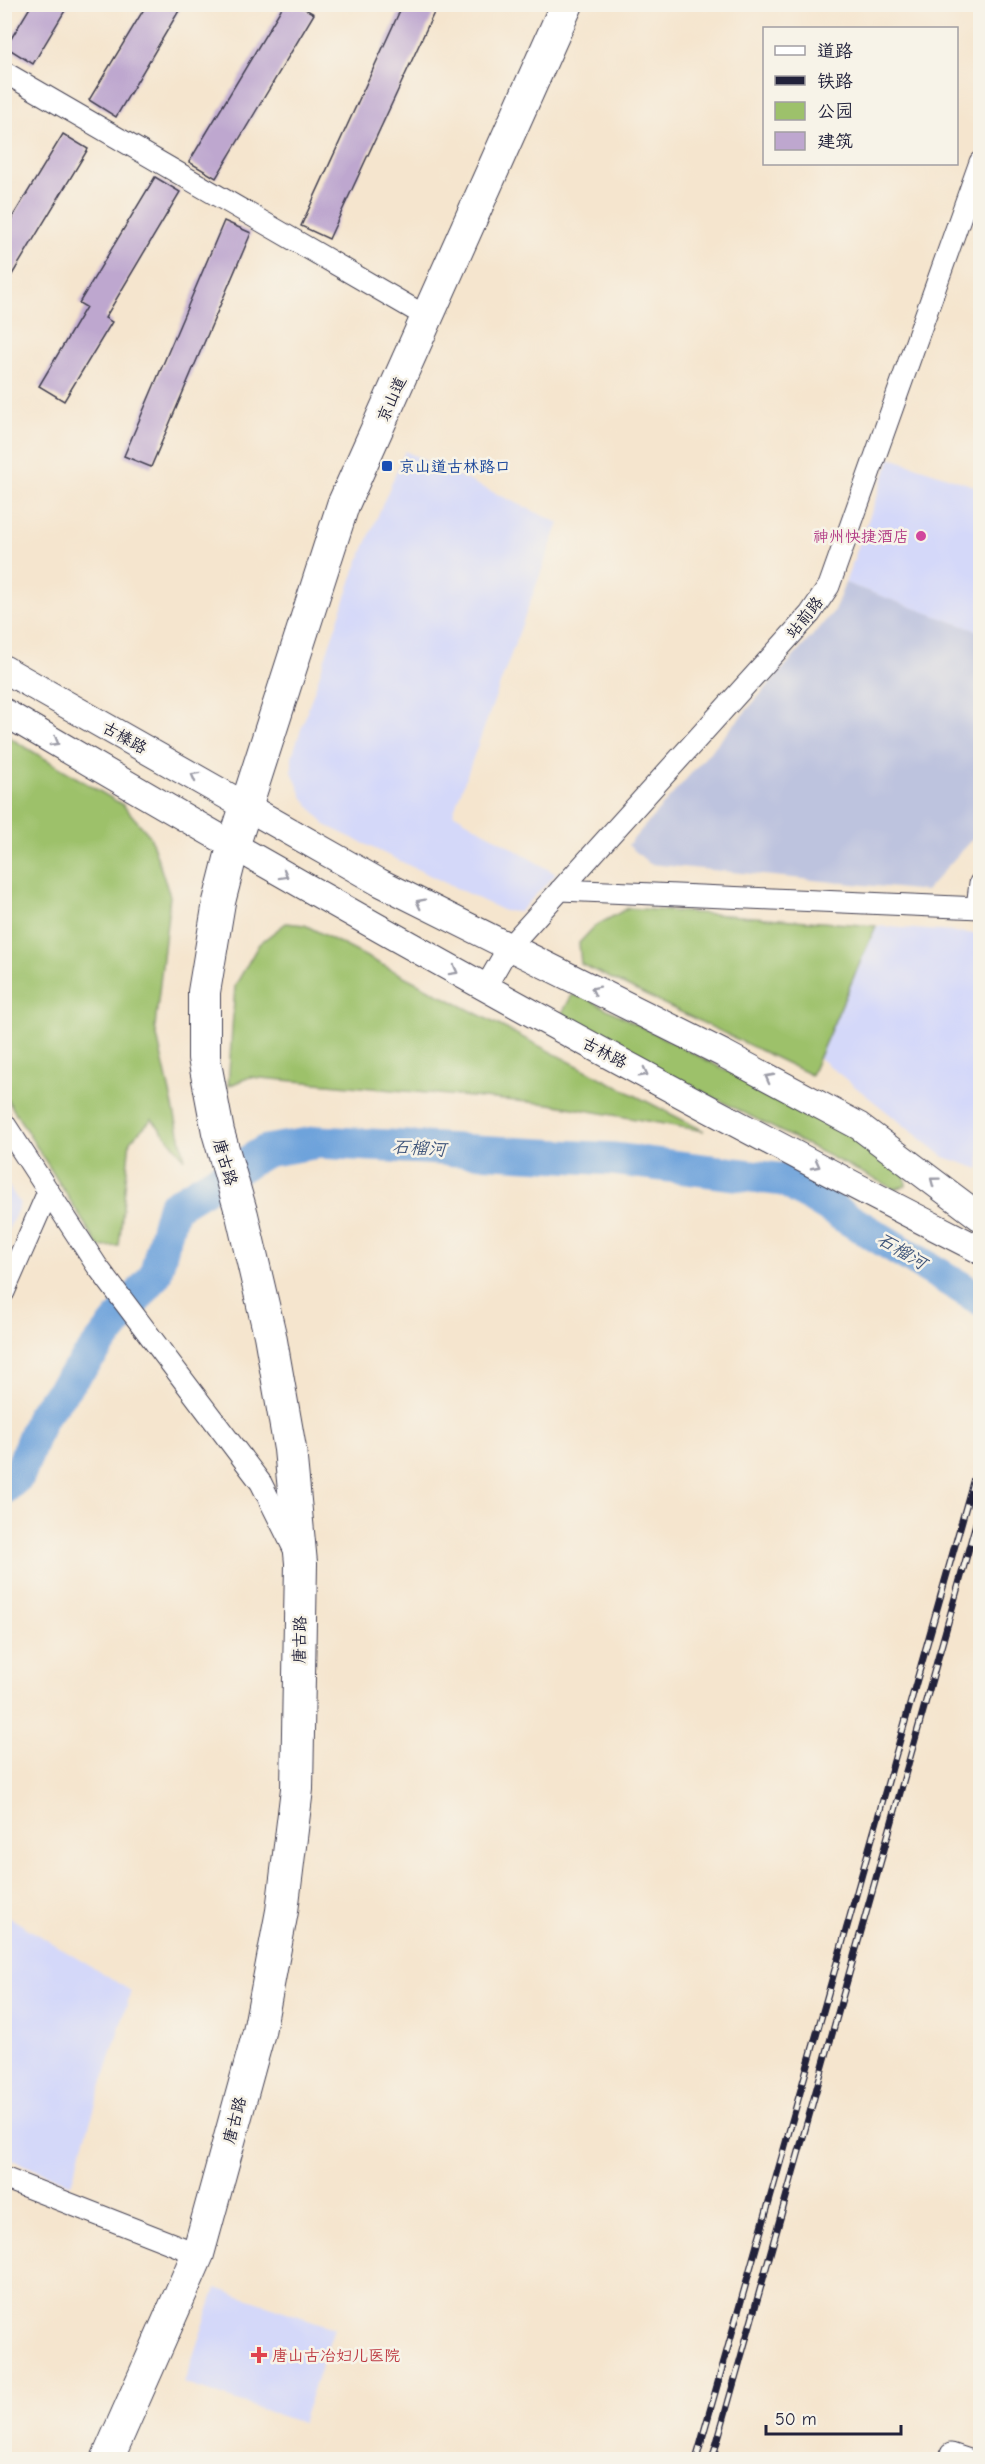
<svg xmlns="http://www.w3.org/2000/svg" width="985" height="2464" viewBox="0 0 985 2464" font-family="'Comic Neue','LXGW WenKai TC',sans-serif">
<rect width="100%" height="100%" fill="#f7f3e8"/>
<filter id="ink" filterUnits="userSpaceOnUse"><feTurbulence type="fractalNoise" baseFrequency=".0167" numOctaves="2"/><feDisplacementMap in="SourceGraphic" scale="12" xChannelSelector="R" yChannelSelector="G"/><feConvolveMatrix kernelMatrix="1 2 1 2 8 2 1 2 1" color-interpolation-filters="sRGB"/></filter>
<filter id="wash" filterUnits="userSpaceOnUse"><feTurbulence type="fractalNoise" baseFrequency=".008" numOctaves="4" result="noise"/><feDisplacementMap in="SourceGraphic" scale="24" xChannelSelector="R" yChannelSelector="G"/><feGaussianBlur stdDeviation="1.35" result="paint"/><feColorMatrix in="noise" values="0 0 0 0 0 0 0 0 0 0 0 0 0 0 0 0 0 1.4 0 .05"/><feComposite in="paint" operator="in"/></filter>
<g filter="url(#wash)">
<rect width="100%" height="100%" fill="#f5e5ce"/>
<path fill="#d4d8f9" d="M405 451 559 523 453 813 556 874 519 912 504 911 325 825 303 798 292 772V756L355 570Z
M891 458 980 488V632L845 583Z
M876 926 980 934V1169L944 1157 819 1058Z
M5 1180 20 1204 5 1237Z
M4 1914 131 1991 71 2184 5 2157Z
M216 2288 334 2328 302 2423 184 2383Z"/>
<path fill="#bdc3de" d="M845 583 980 632V824L978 832 926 891 650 864 628 845 834 611Z"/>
<path fill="#9dc16b" stroke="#607253" stroke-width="1.5" d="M5 735 123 805 150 836 170 896 155 1027 185 1159 152 1119 130 1141 119 1246 99 1247 5 1096Z
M628 908 876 926 811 1075 581 964 579 943 595 926Z
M286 923 305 925 704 1131 550 1104 250 1077 228 1086 235 986 259 944Z
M572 995 586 998 865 1142 905 1174 906 1186 894 1189 571 1025 561 1015Z"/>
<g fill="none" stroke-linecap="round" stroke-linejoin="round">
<path stroke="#6ea3db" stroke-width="33" d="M4 1488 19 1475 41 1417 155 1275 173 1207 266 1151 319 1142 613 1159 784 1180 980 1299"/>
</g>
<g id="blocks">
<path fill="#bea7cf" d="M32 4H69L33 64 6 47Z
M147 4H183L116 117 89 100Z
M284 4H297L314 14 216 178 189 162Z
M403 4H438L329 239 301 226Z
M63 134 88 149 4 288V231Z
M155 177 180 192 105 318 112 322 64 401 39 386 86 307 79 303Z
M224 221 251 233 151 467 124 456Z"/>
</g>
</g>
<g filter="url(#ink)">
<use href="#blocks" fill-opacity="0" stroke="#423f51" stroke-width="1.5"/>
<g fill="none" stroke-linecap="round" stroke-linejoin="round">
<defs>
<path id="minor" d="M4 72 427 317
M560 890 980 908
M977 907 980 883
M485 988 508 948 810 614 829 586 980 162
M4 1123 97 1266 261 1483 294 1549
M4 1292 48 1192
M4 2178 198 2254
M951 2454 969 2460"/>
<path id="major" d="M4 669 379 882 724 1054 859 1126 980 1217
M4 712C324 901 649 1082 980 1250"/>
<path id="highway" d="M107 2460 198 2254 259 2032 282 1911 297 1789 301 1563 290 1449 270 1335 242 1215 218 1132 204 1058V992L219 902 233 847 343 505 567 4"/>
</defs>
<use href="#minor" stroke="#423f51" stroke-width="23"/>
<use href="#major" stroke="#423f51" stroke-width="29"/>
<use href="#highway" stroke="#423f51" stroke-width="34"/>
<use href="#minor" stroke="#fff" stroke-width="21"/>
<use href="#major" stroke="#fff" stroke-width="27"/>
<use href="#highway" stroke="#fff" stroke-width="32"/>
<defs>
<path id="rail" d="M696 2460 980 1457
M712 2460 980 1509"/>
</defs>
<use href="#rail" stroke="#22223b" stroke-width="7"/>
<use href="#rail" stroke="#f7f3e8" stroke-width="4.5" stroke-dasharray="14" stroke-linecap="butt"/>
</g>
<defs><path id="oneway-chevron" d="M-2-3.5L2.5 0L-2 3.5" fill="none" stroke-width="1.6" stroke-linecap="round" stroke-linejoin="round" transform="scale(1.5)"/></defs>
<g stroke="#9c9ca7">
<use href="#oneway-chevron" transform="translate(55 742) rotate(31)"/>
<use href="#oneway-chevron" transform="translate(195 776) rotate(-151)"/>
<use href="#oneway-chevron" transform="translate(284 875) rotate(29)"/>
<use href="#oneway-chevron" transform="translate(420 903) rotate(-153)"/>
<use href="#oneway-chevron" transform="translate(454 971) rotate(29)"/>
<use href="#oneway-chevron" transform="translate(595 990) rotate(-154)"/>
<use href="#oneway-chevron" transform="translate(644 1073) rotate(28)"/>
<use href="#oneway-chevron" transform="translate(769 1078) rotate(-152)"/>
<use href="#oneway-chevron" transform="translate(816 1165) rotate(28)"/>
<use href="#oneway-chevron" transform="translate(934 1181) rotate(-143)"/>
</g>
</g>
<rect fill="#1a4fb4" stroke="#f7f3e8" stroke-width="2" x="381" y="460" width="12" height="12" rx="3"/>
<circle fill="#d1479c" stroke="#f7f3e8" stroke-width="2" cx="921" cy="536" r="6"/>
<path fill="#e0444e" stroke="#f7f3e8" stroke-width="2" d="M256 2346h6v6h6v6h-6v6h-6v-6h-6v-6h6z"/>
<g text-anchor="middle" stroke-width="5" stroke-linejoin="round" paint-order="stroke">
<g font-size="16" fill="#22223b" stroke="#f7f3e8">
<text transform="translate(391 399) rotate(-66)" y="6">京山道</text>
<text transform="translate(804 617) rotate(-51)" y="6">站前路</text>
<text transform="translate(125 737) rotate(29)" y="6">古榛路</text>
<text transform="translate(605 1052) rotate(28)" y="6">古林路</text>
<text transform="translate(226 1162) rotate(74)" y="6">唐古路</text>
<text transform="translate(299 1640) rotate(-89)" y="6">唐古路</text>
<text transform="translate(234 2120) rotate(-75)" y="6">唐古路</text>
</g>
<g font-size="16" fill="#164399" stroke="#f7f3e8" text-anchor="start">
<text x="399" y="472">京山道古林路口</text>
</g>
<g font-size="16" fill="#b23c85" stroke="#f7f3e8" text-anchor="end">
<text x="909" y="542">神州快捷酒店</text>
</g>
<g font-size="16" fill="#be3a42" stroke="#f7f3e8" text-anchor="start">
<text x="272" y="2361">唐山古冶妇儿医院</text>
</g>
<g font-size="18" font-style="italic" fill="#40567b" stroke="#f7f3e8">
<text transform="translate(419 1148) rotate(3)" y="6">石榴河</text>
<text transform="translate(902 1251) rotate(31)" y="6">石榴河</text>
</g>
</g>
<rect width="985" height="2464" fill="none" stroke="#f7f3e8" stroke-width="24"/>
<rect x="763" y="27" width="195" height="138" fill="#f7f3e8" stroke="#a29fa3" stroke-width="1.5"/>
<rect x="775" y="46" width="30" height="9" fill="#ffffff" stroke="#a29fa3" stroke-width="1.5"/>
<text x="817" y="57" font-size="18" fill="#22223b">道路</text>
<rect x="775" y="76" width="30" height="9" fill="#22223b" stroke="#a29fa3" stroke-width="1.5"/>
<text x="817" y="87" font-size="18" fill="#22223b">铁路</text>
<rect x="775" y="102" width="30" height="18" fill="#9dc16b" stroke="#a29fa3" stroke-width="1.5"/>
<text x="817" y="117" font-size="18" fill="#22223b">公园</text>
<rect x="775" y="132" width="30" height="18" fill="#bea7cf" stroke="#a29fa3" stroke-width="1.5"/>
<text x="817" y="147" font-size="18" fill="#22223b">建筑</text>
<path d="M766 2425v9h135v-9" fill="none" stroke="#22223b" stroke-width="3"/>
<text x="775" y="2425" font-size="18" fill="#22223b" stroke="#f7f3e8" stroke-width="4.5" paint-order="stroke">50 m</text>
</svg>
